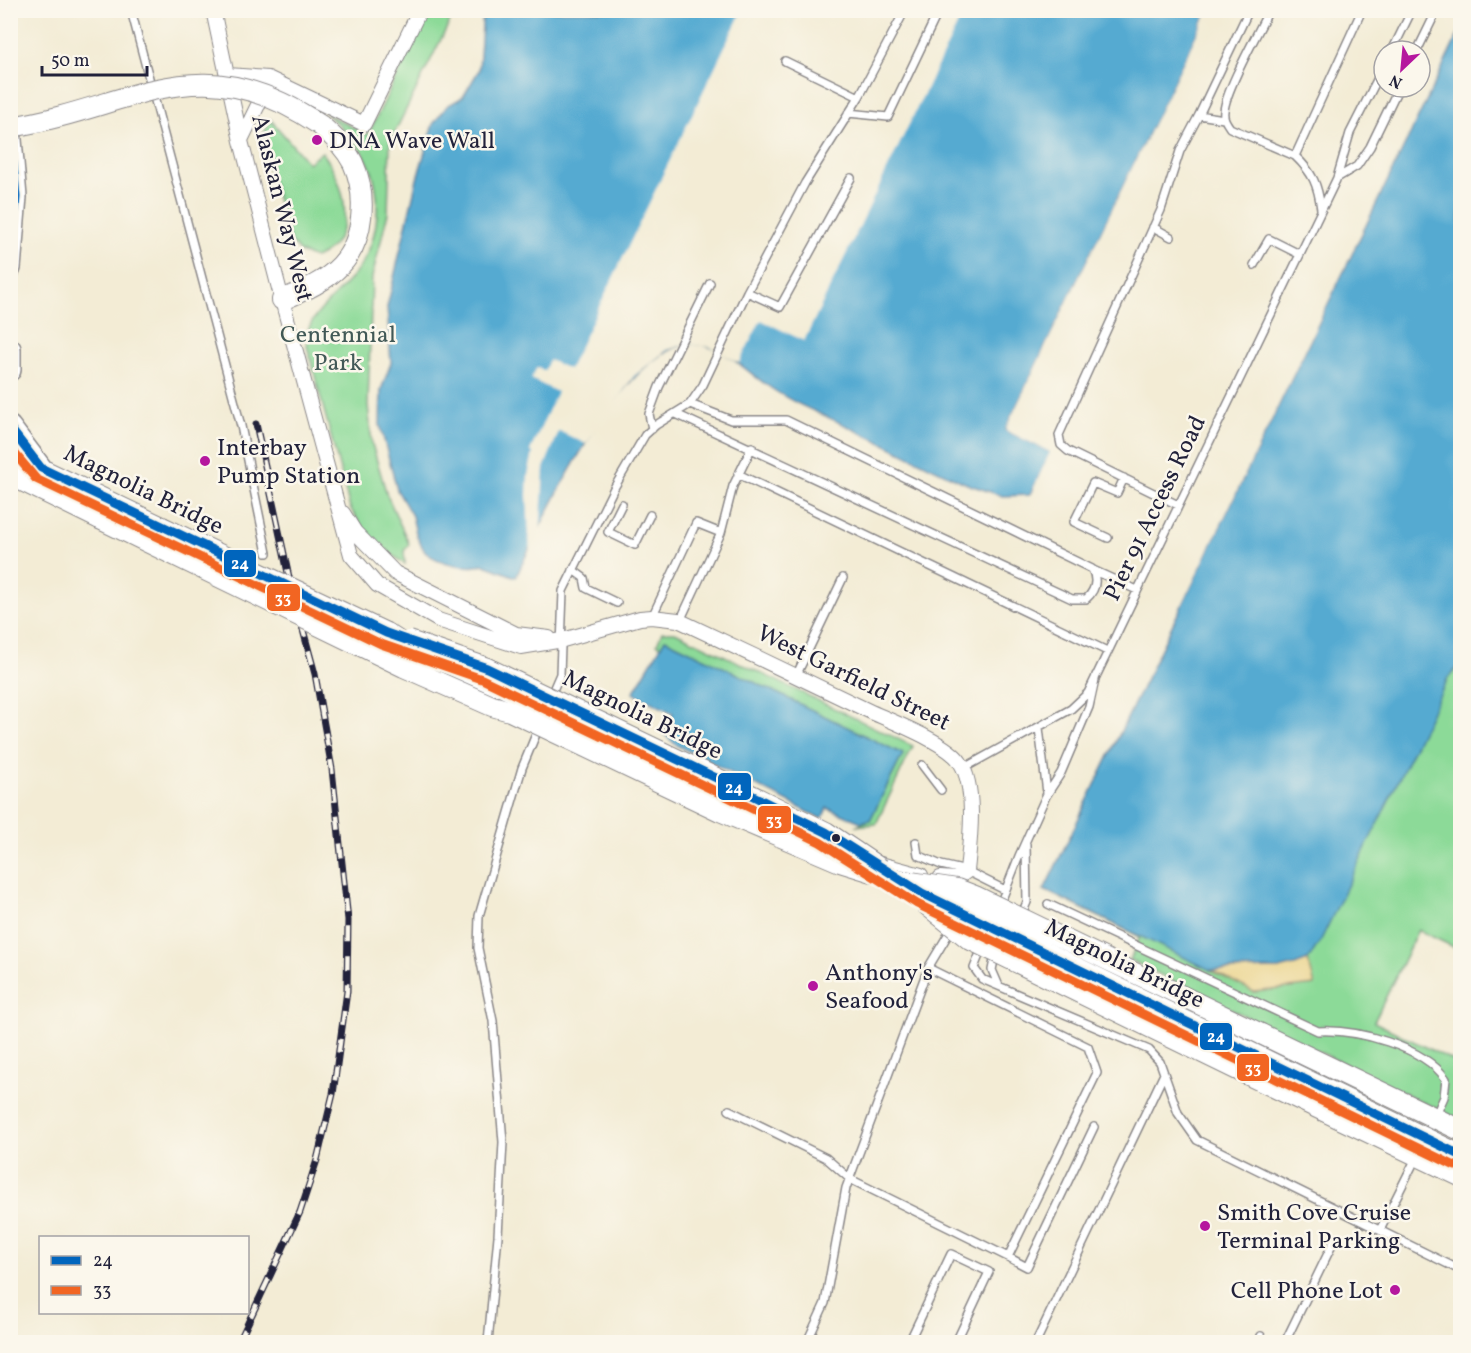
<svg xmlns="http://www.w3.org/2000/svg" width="1471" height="1353" viewBox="0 0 1471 1353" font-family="Vollkorn,serif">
<rect width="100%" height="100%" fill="#fbf7ec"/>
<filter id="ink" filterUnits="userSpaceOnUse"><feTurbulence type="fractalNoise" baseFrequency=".0167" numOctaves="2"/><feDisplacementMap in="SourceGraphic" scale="12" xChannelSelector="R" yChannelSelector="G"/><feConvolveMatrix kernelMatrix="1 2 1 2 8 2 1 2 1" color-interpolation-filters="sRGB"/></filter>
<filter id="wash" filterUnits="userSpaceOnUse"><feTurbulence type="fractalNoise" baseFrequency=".008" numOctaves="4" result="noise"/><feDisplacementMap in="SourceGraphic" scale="24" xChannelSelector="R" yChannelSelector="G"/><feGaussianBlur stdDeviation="1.35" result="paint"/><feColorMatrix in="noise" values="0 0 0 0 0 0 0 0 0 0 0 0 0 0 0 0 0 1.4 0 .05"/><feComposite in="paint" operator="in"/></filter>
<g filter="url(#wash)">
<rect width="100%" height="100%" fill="#f3ecd5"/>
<path fill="#8cda98" stroke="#577e6a" stroke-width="1.5" d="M428 11H455L390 142 388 213 372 277 368 405 372 444 387 495 409 544 404 551 405 564 369 538 350 508 307 346 309 328 313 320C326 301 346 287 359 268 381 235 384 187 363 153 353 137 339 125 325 113L368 135Z
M270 119 308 163 322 152C346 183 360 238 315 258L300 252 291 242 284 223 261 142Z
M1460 398V950L1418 930 1374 1022 1460 1064V1120L1130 960 1140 937 1044 890Z
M662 632H675L913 746 876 824 855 826 870 820 903 754 665 639 661 646 657 644Z"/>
<path fill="#eeda9e" stroke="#887e6c" stroke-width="1.5" d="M1308 960 1315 985 1254 992 1210 970 1279 969Z"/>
<path fill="#54aad1" stroke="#3b6686" stroke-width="1.5" d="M483 11H1208L1005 430 1051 452 1030 495 1002 496 967 484C929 467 892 447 853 429 825 415 793 404 768 386 744 370 718 339 685 345 619 356 543 519 516 577L482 564C469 571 436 562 425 552L417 537 412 516 397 490 380 425 381 390 391 363 387 307 417 179 433 124 447 106 463 97 479 70Z
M1460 31V665L1448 678 1321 940 1308 960 1295 965 1279 969 1210 970 1044 890Z
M665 639 903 754 870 820 861 822 827 808 822 819 676 745 664 734 673 713 633 693Z"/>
<path fill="#f3ecd5" d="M1211 10 1009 429 1053 451 1033 496 1029 498 1050 452 1005 430 1208 11Z
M742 11H964L804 341 761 320 739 363 710 347 687 344 667 350 634 376 586 444 559 431 544 468 540 534 530 554 527 495 528 475 533 453 530 451 557 392 531 379 537 367 544 371 549 360 569 369Z
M1460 28 1182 605 1179 604 1458 29Z"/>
</g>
<g filter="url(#ink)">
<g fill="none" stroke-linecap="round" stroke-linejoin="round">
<defs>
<path id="lane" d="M131 10 241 426 267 553
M1269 10C1258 33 1226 89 1224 111 1223 118 1226 122 1230 128L1295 156
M1392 51 1412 10
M1417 51 1437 10
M785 61 859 97
M848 113 888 117 939 10
M1199 115 1249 10
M1337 178 1357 166 1370 147 1399 87
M1321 209C1318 185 1313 173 1295 156L1362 10
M1153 227 1171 237
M1254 265 1269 239 1299 254
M747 292 780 307 851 178
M676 414 1072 599H1086C1095 591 1098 581 1092 569L786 420H731L690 404
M652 429 649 414 659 387 710 283
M738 474 1107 651
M622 504 608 532 635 545 650 515
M1178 505 1068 451 1061 445 1059 435 1161 210 1180 151 1199 115 1224 119
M721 533 733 486 752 447
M1108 538 1074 522 1093 483 1117 493 1124 478
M573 570 584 578 586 588 617 603
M1093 570 1137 590
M652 617 696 523 721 533 680 621
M796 676 843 578
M550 697 560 674 563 591 614 488 645 435 656 425 690 404 703 385 747 292 805 183 859 97 905 10
M1039 728 1047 793
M922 765 941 790
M964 768 1071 709 1088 693 1337 178 1350 133 1384 66
M916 842 918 855 941 865 967 871 1005 890
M1048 904 1318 1031C1356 1029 1423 1046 1446 1079L1444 1097 1427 1135
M999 907 1019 856 1046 796 1061 773 1089 707 1096 675
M1021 916 1027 902 1026 844
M982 948 974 968 982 979 1149 1050 1160 1062 1178 1113 1197 1140 1460 1270
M995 955 992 970 999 986
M729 1110 826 1158 850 1179 1008 1257 1097 1073 1088 1047 928 968
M1380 1230 1417 1156
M1008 1257 1027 1267 1094 1127
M488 1342 498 1236 503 1142 493 1021 478 948 479 916 522 768 539 727
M807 1342 825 1303 846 1188 928 968 952 928
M909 1342 951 1254 989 1272 956 1342
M1036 1342 1164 1074
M1258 1342 1261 1336
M1285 1342 1335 1239"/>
<path id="street" d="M213 10 241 141 282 300 351 555 377 585 438 620 521 647 563 640 640 618 652 617 678 620C742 650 805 680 869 711 891 721 948 743 960 762 977 788 970 841 967 871L956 879 940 878
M228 75 268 78 364 124 420 10
M241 140 258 105 269 93
M343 513 355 532 395 573 516 634 549 638
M486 682 500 689
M724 797 841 850
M873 862 921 875"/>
<path id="secondary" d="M282 300C303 291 325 282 341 265 365 239 367 194 353 163 346 149 332 135 320 125
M10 454 162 527
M10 475 100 519
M386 633 485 696
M1261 1034 1460 1130
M1242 1072 1460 1176"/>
<path id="primary" d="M10 128 16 197 10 268
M10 349V370
M10 427 41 468"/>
</defs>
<use href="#lane" stroke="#8a8788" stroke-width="10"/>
<use href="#street" stroke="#8a8788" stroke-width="16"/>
<use href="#secondary" stroke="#8a8788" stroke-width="22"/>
<use href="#primary" stroke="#8a8788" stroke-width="24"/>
<use href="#lane" stroke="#fff" stroke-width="7"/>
<use href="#street" stroke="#fff" stroke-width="14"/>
<use href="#secondary" stroke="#fff" stroke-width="20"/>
<use href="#primary" stroke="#fff" stroke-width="21"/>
<defs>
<path id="rail" d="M239 1342 300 1212 317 1160 333 1094 347 991 348 920 332 769 315 674 290 582 256 424"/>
</defs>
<use href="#rail" stroke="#22223b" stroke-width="7"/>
<use href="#rail" stroke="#fbf7ec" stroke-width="4.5" stroke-dasharray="14" stroke-linecap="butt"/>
<defs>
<path id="street-bridge" d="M500 689 724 797"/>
<path id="secondary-bridge" d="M10 127C134 108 197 41 320 125
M100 519 404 667 492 706 510 711 720 811 840 862 898 880 957 889 975 896 1261 1034
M162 527 386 633
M409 641 487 668 737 788 826 832 881 869
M914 888 1460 1155
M918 898 969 939 1242 1072"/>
</defs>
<use href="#street-bridge" stroke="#8a8788" stroke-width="16" stroke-linecap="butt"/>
<use href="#secondary-bridge" stroke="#8a8788" stroke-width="22" stroke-linecap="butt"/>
<use href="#street-bridge" stroke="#fff" stroke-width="14"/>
<use href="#secondary-bridge" stroke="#fff" stroke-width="20"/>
<defs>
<path id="bus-1" d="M10 134 16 197 10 262
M10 428 41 468 386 633 487 668 737 788 826 832 922 893 1460 1155"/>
<path id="bus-2" d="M10 448 36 479 381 644 482 679 732 799 820 842 917 904 1455 1166"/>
</defs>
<use href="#bus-1" stroke="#fbf7ec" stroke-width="14"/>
<use href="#bus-2" stroke="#fbf7ec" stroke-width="14"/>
<use href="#bus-1" stroke="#0065bd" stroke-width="9"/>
<use href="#bus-2" stroke="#f26522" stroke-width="9"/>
</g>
</g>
<g fill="#b5179e" stroke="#fbf7ec" stroke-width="2">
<circle cx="317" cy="140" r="6"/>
<circle cx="205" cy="461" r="6"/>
<circle cx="813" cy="986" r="6"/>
<circle cx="1205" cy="1226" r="6"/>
<circle cx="1395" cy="1290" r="6"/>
</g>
<circle fill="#22223b" stroke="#fbf7ec" stroke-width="2" cx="836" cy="838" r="5"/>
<g text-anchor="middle" stroke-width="5" stroke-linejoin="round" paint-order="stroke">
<g font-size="24" fill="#22223b" stroke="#fbf7ec" text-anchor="start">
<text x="329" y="148">DNA Wave Wall</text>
<text x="217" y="455">Interbay<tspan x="217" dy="28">Pump Station</tspan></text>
<text x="825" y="980">Anthony's<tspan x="825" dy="28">Seafood</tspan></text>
<text x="1217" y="1220">Smith Cove Cruise<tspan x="1217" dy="28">Terminal Parking</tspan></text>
<text x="1383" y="1298" text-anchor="end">Cell Phone Lot</text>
</g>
<g font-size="24" fill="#22223b" stroke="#fbf7ec">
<text transform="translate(283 208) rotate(76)" y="8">Alaskan Way West</text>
<text transform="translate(144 489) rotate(26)" y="8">Magnolia Bridge</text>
<text transform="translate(1154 508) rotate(-64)" y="8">Pier 91 Access Road</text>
<text transform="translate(854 677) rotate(26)" y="8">West Garfield Street</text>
<text transform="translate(643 714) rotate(26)" y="8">Magnolia Bridge</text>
<text transform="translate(1125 963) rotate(26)" y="8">Magnolia Bridge</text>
</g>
<g font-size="24" fill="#425957" stroke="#fbf7ec">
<text x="338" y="342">Centennial<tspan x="338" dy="28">Park</tspan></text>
</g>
</g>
<g stroke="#fbf7ec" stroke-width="2">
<rect x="223" y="549" width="34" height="29" rx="6" fill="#0065bd"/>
<rect x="266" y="583" width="35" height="29" rx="6" fill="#f26522"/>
<rect x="717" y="772" width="35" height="29" rx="6" fill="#0065bd"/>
<rect x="757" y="805" width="35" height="29" rx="6" fill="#f26522"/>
<rect x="1199" y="1022" width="34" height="29" rx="6" fill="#0065bd"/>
<rect x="1236" y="1053" width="34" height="29" rx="6" fill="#f26522"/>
</g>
<g font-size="16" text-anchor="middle" font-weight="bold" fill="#fff">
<text x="240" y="569">24</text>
<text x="283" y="603">33</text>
<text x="734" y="793">24</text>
<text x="774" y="825">33</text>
<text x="1216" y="1042">24</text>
<text x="1253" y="1073">33</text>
</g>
<rect width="1471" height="1353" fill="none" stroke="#fbf7ec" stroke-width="36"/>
<rect x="39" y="1236" width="210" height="78" fill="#fbf7ec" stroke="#a4a2a5" stroke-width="1.5"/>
<rect x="51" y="1256" width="30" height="9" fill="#0065bd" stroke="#a4a2a5" stroke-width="1.5"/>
<text x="93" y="1266" font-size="18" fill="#22223b">24</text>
<rect x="51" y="1286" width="30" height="9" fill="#f26522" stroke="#a4a2a5" stroke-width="1.5"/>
<text x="93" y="1296" font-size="18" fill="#22223b">33</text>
<g transform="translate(1402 69) rotate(206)"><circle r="28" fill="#fbf7ec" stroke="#a4a2a5" stroke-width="1.5"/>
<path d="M0-4.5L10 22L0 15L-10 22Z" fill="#b5179e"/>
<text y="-9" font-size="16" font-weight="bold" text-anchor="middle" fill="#22223b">N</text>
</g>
<path d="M42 66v9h105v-9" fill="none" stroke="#22223b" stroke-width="3"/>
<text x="51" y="66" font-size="18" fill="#22223b" stroke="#fbf7ec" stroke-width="4.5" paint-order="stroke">50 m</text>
</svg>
